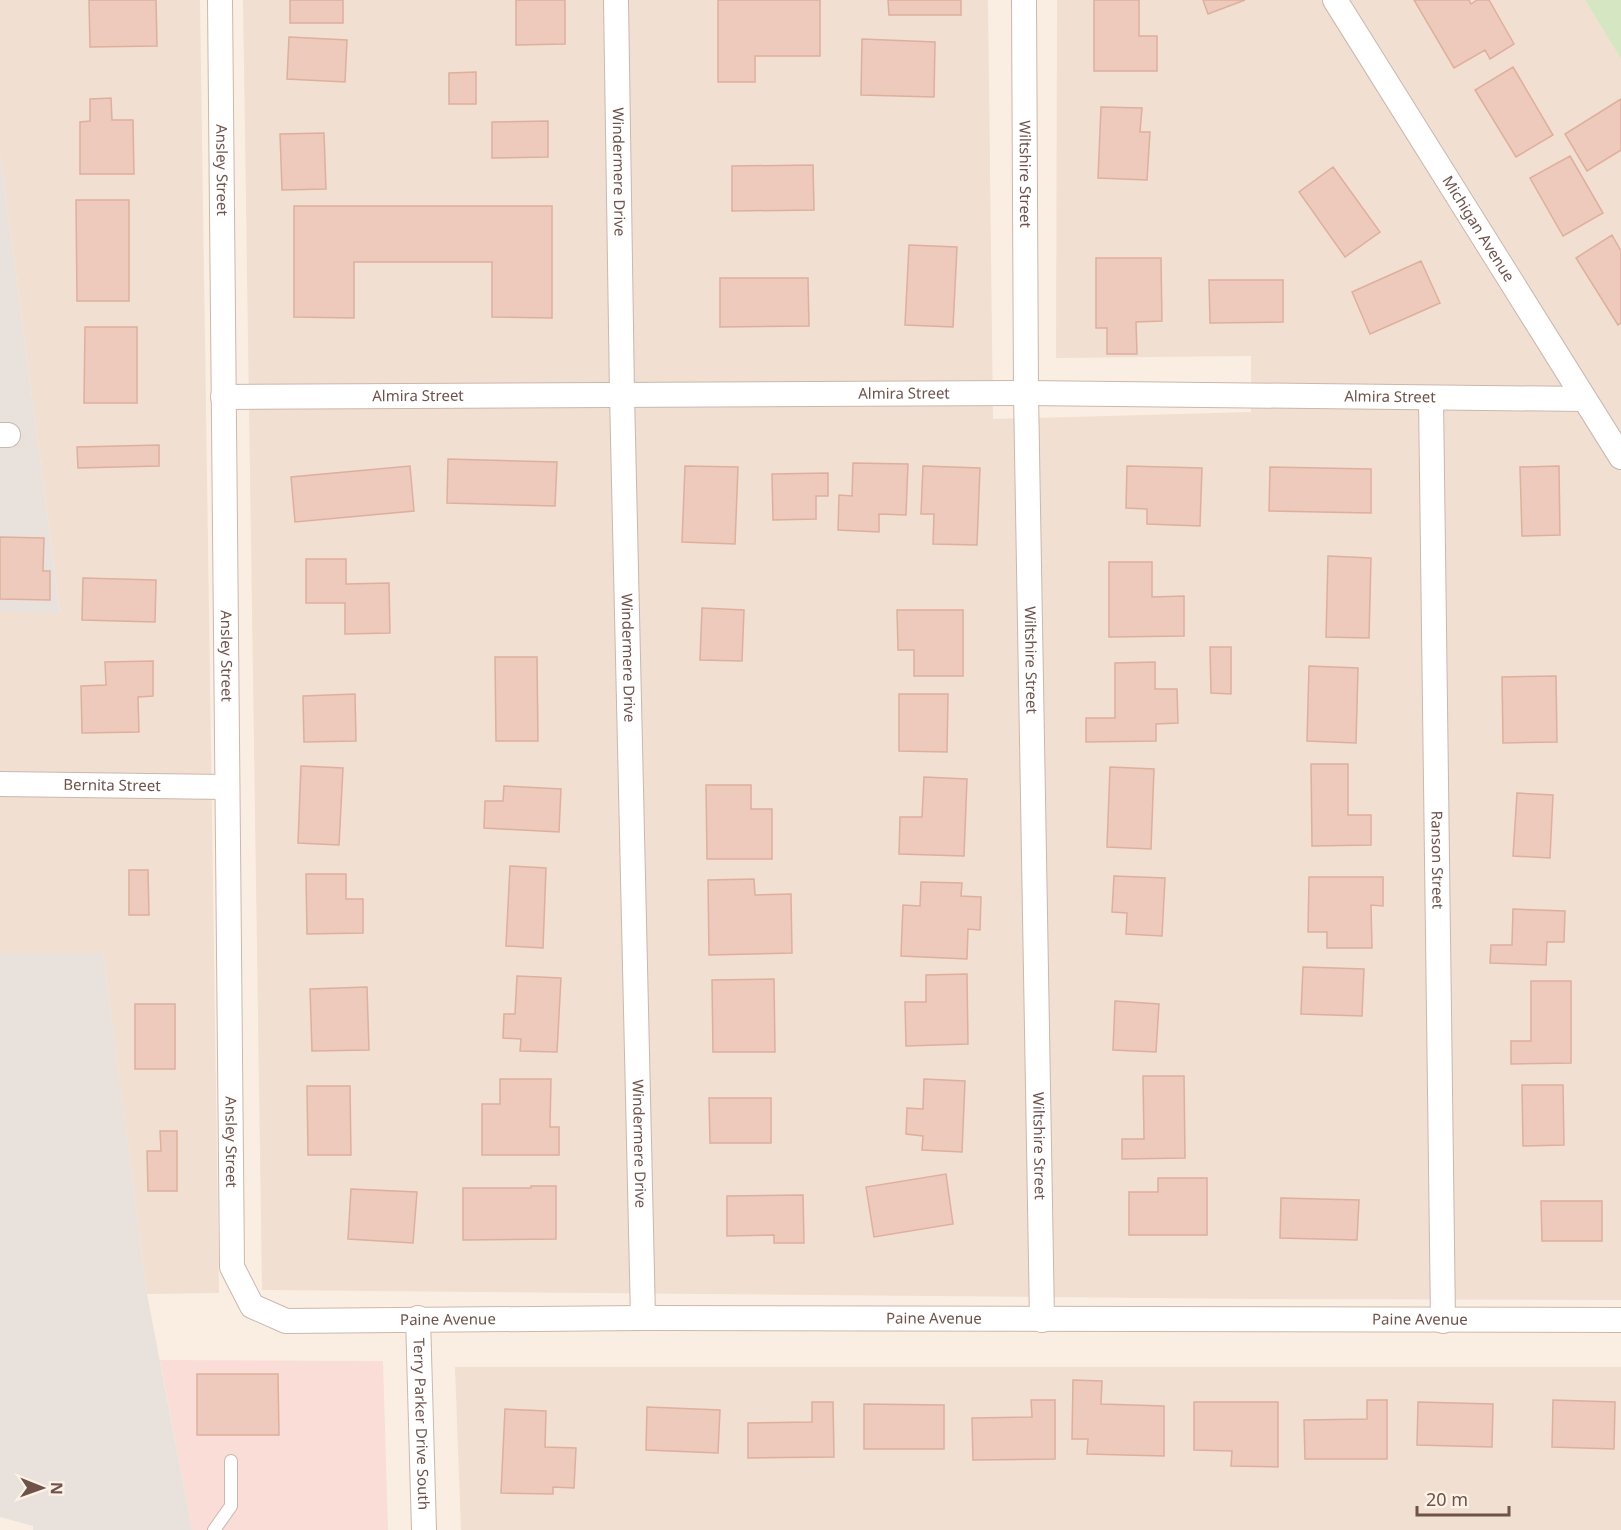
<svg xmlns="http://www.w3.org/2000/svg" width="1621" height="1530" viewBox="0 0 1621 1530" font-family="'Noto Sans',sans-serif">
<rect width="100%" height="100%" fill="#faeee2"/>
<path fill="#f1dfd1" d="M0 0H200L219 1293 147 1294 103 953H0V612H60L0 152Z
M243 0H988L993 419 1251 412V356L1056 358 1057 0H1585L1621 59V1300L1256 1299 262 1290Z
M455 1367H1621V1530H461Z"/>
<path fill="#f9ddd6" d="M160 1360 383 1361 388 1530H192Z"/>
<path fill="#e9e1dc" d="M0 152 60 613 0 612Z
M0 953H103L147 1294 192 1530H33V1526L0 1517Z"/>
<path fill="#d4e6c2" d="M1585 0H1621V59Z"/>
<path fill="#edcabb" stroke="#deaf9d" stroke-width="1.5" d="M89 0H156L157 46 90 47Z
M290 0H343V23H290Z
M516 0H565V44L516 45Z
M718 0H820V56H755V82H718Z
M888 0H961V15H889Z
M1094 0H1139V36H1157V71H1094Z
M1203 0H1245L1208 14Z
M1414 0H1469L1471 4 1477 0H1489L1514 44 1490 59 1485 50 1454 68Z
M289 37 347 40 345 82 287 79Z
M862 39 935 42 934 97 861 95Z
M1513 67 1553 135 1516 157 1475 90Z
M476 72V104H449V73Z
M111 98 112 120H133L134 174H80V122L90 121V99Z
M1621 99V150L1587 171 1565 134Z
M1101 107 1142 108 1140 132H1150L1147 180 1098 178Z
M548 121V157L492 158V122Z
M324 133 326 189 282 190 280 134Z
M1570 156 1603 213 1563 236 1530 178Z
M813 165 814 210 732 211V166Z
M1333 167 1380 232 1345 257 1299 192Z
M76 200H129V301H77Z
M294 206H552V318L492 317V262H354V318L294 317Z
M1612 235 1621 251V323L1618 325 1576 258Z
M909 245 957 247 953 327 905 325Z
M1096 258H1161L1162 321 1136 322 1137 354H1107V328H1096Z
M1421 261 1440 303 1370 334 1352 292Z
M720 278H808L809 326 720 327Z
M1209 280H1283V322L1210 323Z
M85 327H137V403H84Z
M159 445V466L78 468 77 447Z
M448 459 557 462 555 506 447 503Z
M853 463 908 464 906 515 879 514V532L838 530 839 495 852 496Z
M410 466 414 511 295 522 291 477Z
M685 466 738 467 735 544 682 542Z
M923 466 980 468 977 545 933 544 934 514H921Z
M1127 466 1202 468 1200 526 1147 524V509L1126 508Z
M1559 466 1560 535 1522 536 1520 467Z
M1270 467 1371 469V513L1269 511Z
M828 473V496H816V519L773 520 772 474Z
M0 537 44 538 43 571H50V600L0 599Z
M1328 556 1371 558 1369 638 1326 637Z
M306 559H346V584L389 583 390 633 345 634V603H306Z
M1109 562H1152V597L1184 596V636L1109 637Z
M83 578 156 580 155 622 82 620Z
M702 608 744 610 742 661 700 660Z
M897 610H963V676H914V650H898Z
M1210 647H1231V694L1211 693Z
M495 657H537L538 741H496Z
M153 661V696L138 697 139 732 82 733 81 686 106 685 105 662Z
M1155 662V689H1177L1178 723 1156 724V741L1086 742V718H1115V663Z
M1309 666 1358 668 1356 743 1307 741Z
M1556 676 1557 742 1503 743 1502 677Z
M355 694 356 741 304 742 303 696Z
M899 694H948L947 752 899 751Z
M1311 764H1348V815H1371V845L1312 846Z
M301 766 343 768 339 845 298 843Z
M1110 767 1154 769 1151 849 1107 847Z
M924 777 967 779 964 856 899 854 900 817H922Z
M706 785H751V809H772V859H707Z
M504 786 561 789 559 832 484 828 485 801H503Z
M1517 793 1553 795 1550 858 1513 856Z
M510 866 546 868 543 948 506 946Z
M129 870H148L149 915H129Z
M306 874H346V899H363V933L307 934Z
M1114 876 1165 878 1162 936 1126 934 1127 913 1112 912Z
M1309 877H1383V906L1371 905 1372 948H1327V932H1308Z
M754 879 755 895 791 894 792 953 709 955 708 880Z
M921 882 962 883 961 896 981 897 980 930 968 929 967 959 901 956 903 905 920 906Z
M1513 909 1565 911 1564 942H1547L1546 965 1490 963 1491 945H1512Z
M1303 967 1364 969 1362 1016 1301 1014Z
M967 974 968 1044 906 1046 905 1002H926V975Z
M517 976 561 978 557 1052 520 1051 521 1039 503 1038 504 1014H515Z
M774 979 775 1052H713L712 980Z
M1531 981H1571V1063L1511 1064V1041H1531Z
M367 987 369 1050 312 1051 310 989Z
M1115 1001 1159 1004 1156 1052 1113 1050Z
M135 1004H175V1069H135Z
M1143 1076H1184L1185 1158 1122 1159V1139H1144Z
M500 1079H551L550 1127H559V1155H482V1104H500Z
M924 1079 965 1081 962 1152 922 1150 923 1136 906 1134 907 1108 923 1109Z
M1522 1085H1563L1564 1145 1523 1146Z
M307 1086H350L351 1155H308Z
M709 1098H771V1143H710Z
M160 1131H177V1191H148L147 1151H161Z
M946 1174 953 1224 874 1237 866 1187Z
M1158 1178H1207V1235H1129V1192H1158Z
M531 1186H556V1239L463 1240V1188H531Z
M351 1189 417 1192 413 1243 348 1239Z
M803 1195 804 1243H774V1235L727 1236V1196Z
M1281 1198 1359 1200 1357 1240 1280 1238Z
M1541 1201H1602V1241H1542Z
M197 1374H278L279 1435H197Z
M1073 1380 1102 1381 1101 1404 1164 1406V1456L1087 1454 1088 1439H1072Z
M1031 1400H1055V1459L973 1460 972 1418 1032 1417Z
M1367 1400H1387V1459H1305L1304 1420 1367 1419Z
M1553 1400 1615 1402 1614 1449 1552 1447Z
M812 1402H833L834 1457 748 1458V1423L812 1422Z
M1194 1402H1278V1467L1231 1466 1232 1451 1194 1450Z
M1418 1402 1493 1404 1492 1447 1417 1445Z
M864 1404 944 1405V1449H864Z
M647 1407 720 1410 718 1453 646 1450Z
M505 1409 546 1411 545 1447 576 1448 574 1488 553 1487V1494L501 1493Z"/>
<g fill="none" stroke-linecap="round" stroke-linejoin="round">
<defs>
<path id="service" d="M214 1530 231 1506V1461"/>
<g id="minor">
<path id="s1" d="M220 0 232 1267 252 1306 286 1321 643 1318 1621 1320"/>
<path id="s2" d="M616 0 622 394 643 1318"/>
<path id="s3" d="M1024 0 1026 393 1042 1320"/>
<path id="s4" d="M1335 0 1621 457"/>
<path id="s5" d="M223 397 1026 393 1584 399"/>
<path id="s6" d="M1431 398 1443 1321"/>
<path d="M0 435H8"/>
<path id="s7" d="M0 784 226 787"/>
<path id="s8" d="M418 1318 424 1530"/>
</g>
</defs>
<use href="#service" stroke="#ccb7ac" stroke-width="14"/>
<use href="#minor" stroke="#ccb7ac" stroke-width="26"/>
<use href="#service" stroke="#fff" stroke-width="12"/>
<use href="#minor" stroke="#fff" stroke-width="24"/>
</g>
<g text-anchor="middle" stroke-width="4.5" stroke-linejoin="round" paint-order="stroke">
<g font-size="15" fill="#6f534a" stroke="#fdf2e7">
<text dy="5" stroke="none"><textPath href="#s1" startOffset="170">Ansley Street</textPath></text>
<text dy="5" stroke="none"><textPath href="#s2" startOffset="172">Windermere Drive</textPath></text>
<text dy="5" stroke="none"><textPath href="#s3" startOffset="174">Wiltshire Street</textPath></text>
<text dy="5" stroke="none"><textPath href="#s4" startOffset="270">Michigan Avenue</textPath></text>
<text dy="5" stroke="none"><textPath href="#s5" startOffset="681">Almira Street</textPath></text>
<text dy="5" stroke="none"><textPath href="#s5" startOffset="195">Almira Street</textPath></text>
<text dy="5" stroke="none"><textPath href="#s5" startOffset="1167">Almira Street</textPath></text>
<text dy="5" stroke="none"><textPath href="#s1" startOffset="656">Ansley Street</textPath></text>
<text dy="5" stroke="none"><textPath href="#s2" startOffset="658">Windermere Drive</textPath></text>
<text dy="5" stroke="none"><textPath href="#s3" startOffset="660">Wiltshire Street</textPath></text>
<text dy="5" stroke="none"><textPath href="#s7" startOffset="112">Bernita Street</textPath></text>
<text dy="5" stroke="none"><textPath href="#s6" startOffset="462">Ranson Street</textPath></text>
<text dy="5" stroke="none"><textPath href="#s1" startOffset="1142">Ansley Street</textPath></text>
<text dy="5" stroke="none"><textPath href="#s2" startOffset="1144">Windermere Drive</textPath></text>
<text dy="5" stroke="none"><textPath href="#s3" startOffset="1146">Wiltshire Street</textPath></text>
<text dy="5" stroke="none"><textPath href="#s1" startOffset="1510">Paine Avenue</textPath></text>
<text dy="5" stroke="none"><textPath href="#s1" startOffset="1996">Paine Avenue</textPath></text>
<text dy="5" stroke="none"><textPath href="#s1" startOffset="2482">Paine Avenue</textPath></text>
<text dy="5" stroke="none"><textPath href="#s8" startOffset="106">Terry Parker Drive South</textPath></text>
</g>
</g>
<g transform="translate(42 1488) rotate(91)" stroke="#fdf2e7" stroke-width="4.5" paint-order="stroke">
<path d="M0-4.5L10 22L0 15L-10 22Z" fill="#6f534a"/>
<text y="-9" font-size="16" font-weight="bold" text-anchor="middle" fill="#6f534a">N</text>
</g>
<path d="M1417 1506v9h92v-9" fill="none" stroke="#6f534a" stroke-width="3"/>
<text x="1426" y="1506" font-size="18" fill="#6f534a" stroke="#fdf2e7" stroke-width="4.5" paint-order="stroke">20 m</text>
</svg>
